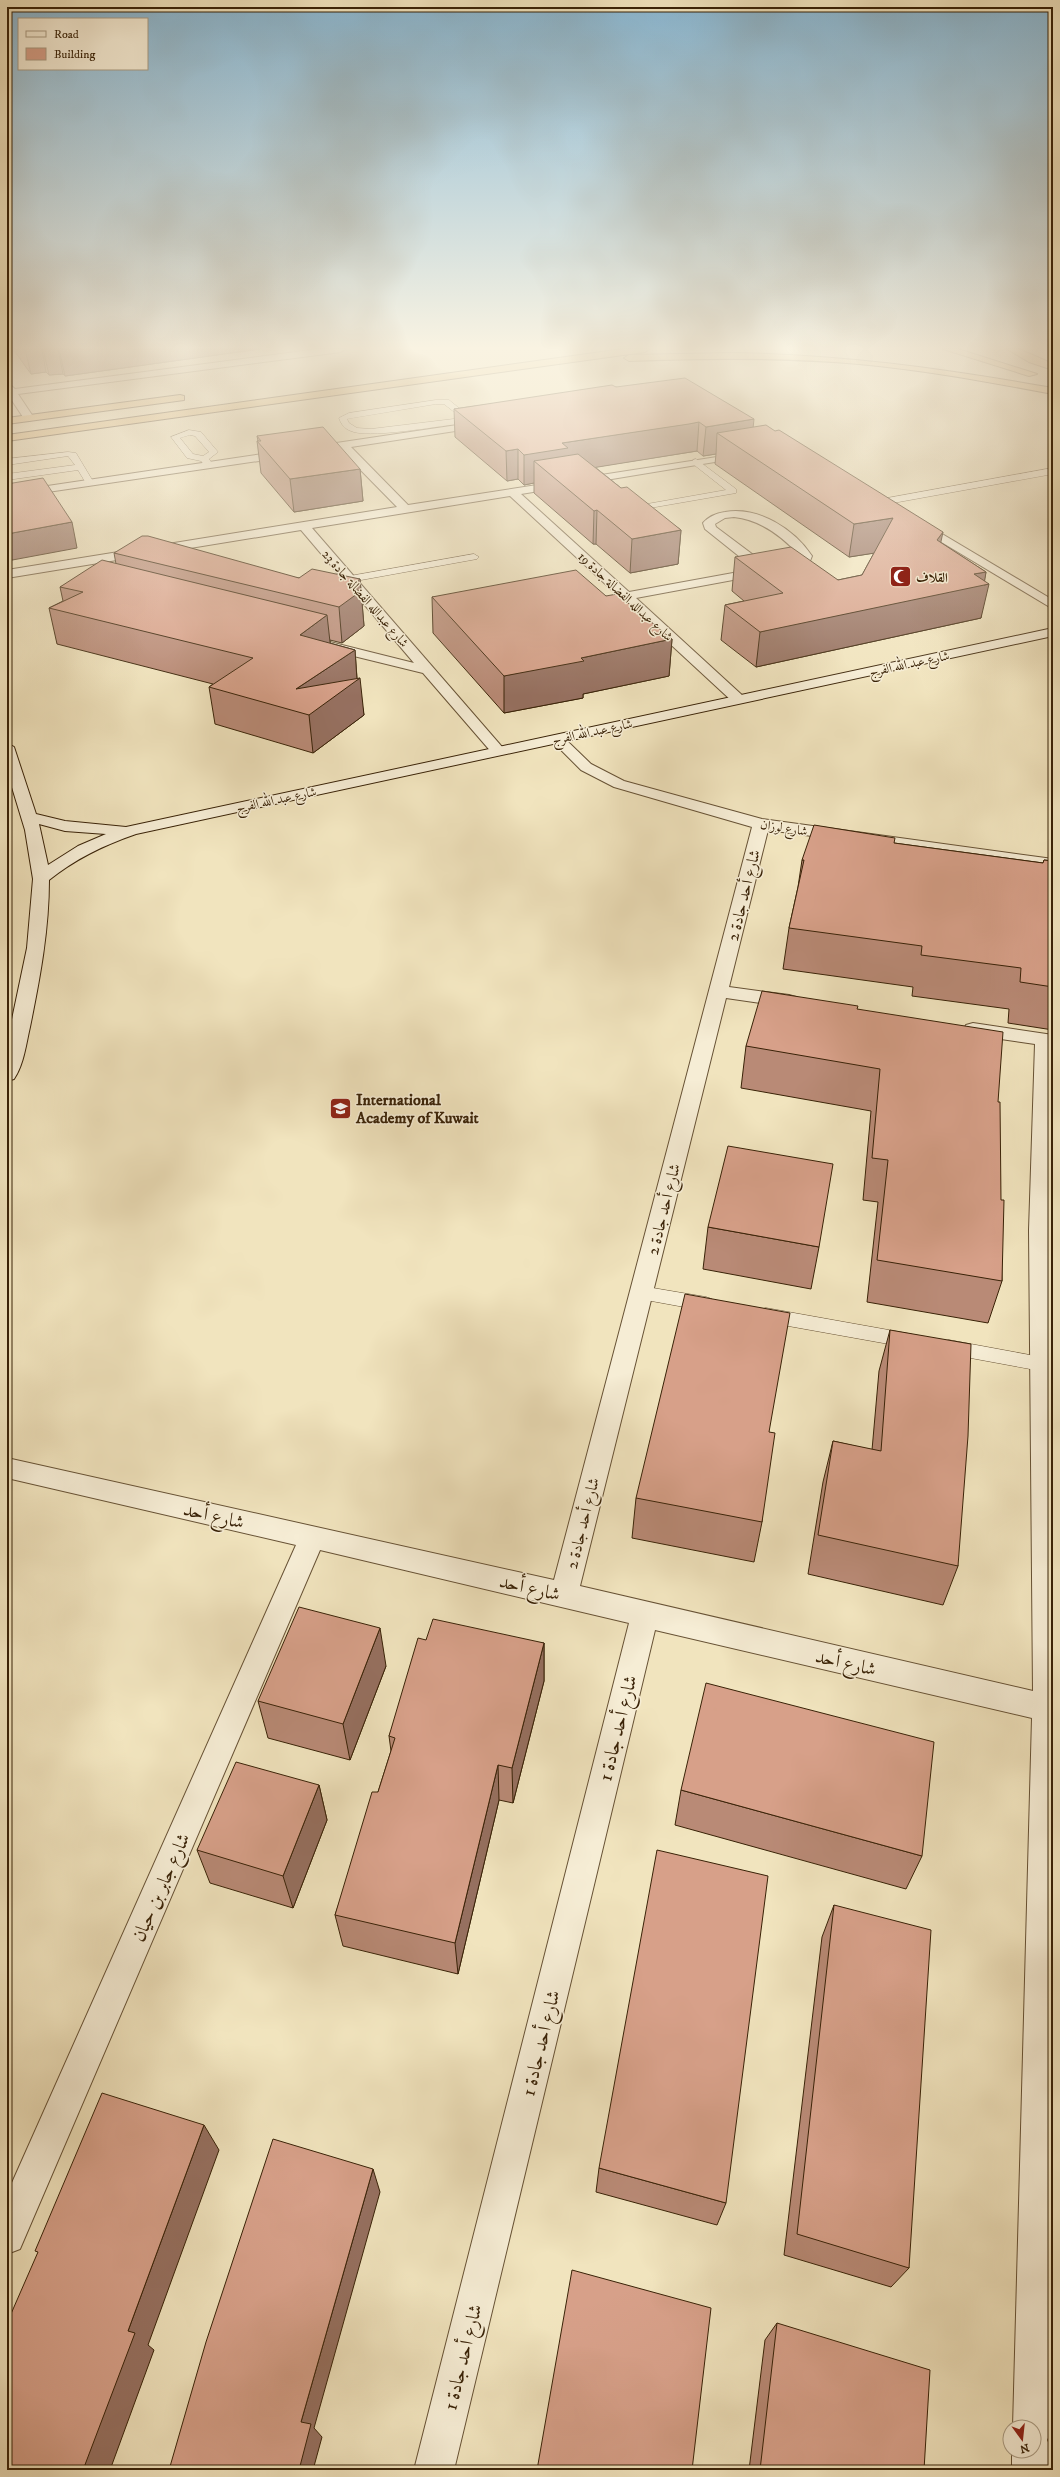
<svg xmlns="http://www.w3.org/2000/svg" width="1060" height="2477" viewBox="0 0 1060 2477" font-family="'IM FELL DW Pica',Amiri,serif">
<rect width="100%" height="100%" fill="#f1e4be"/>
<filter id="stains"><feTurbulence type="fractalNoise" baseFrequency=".005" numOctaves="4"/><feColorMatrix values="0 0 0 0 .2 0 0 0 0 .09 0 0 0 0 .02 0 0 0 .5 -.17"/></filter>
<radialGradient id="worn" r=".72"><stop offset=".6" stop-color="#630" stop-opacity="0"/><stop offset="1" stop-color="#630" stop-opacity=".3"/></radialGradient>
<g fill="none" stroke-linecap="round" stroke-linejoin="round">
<defs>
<path id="lane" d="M436 400H449L476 422 472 424 468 423C442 425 376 438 354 432 346 430 341 425 339 418L349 413ZM436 404H444L462 418 371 429 357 428 349 423 347 419Z
M189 430 201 432 218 452 209 459 213 465 212 467H206L201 461 187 458 171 437ZM190 435 195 436 209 452 203 456 193 454 180 438Z
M68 452 76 453 94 483 93 485H87L78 470 7 480V474L75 465 68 456 7 465V459Z
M696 459 736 489V493L644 509V505L647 504 726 490 693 464V460Z
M1053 468V474L882 505 878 502 882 499Z
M474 554 479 557 477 559 350 582 345 579 350 576Z
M641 1286 706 1297 712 1299 715 1304 712 1309 706 1311 635 1298 632 1293 635 1288Z
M766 1308 911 1334 917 1336 920 1341 917 1346 911 1348 766 1322 760 1320 757 1315 760 1310Z
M949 1340 1041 1357 1048 1359 1050 1364 1048 1369 1041 1371 949 1354 943 1352 940 1347 943 1342Z"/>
<path id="street" d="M318 349H345L341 352 18 394 34 418 29 421 25 420 9 396H7V382L15 389Z
M484 421 489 424 488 426 351 447 408 505 749 452 750 454 745 457 521 494 629 592 755 569 705 529 703 523C708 517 717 513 725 512 758 506 794 529 812 556L808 566 636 598 743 696 745 699 743 702H733L510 496 312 528 503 748 506 751 503 754H493L423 673 321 648 319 645 321 642 326 641 414 663 301 530 7 578V570L397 507 340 449 7 498V492ZM734 517C761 520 782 536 800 556L799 561 768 566 716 527 715 524 725 518Z
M917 519 1053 600V609L913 525V521Z
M557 735 562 736 591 764 624 781 762 819 1053 859V869L768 830 729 987 789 995 796 997 798 1001 796 1005 789 1007 726 998 580 1586 1033 1691 1029 1230 1035 1044 973 1035 966 1033 964 1029 966 1025 973 1023 1053 1035 1051 1230 1053 1324V2427L1047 2440 1052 2451V2470H1012V2451H1034V2427H1013L1032 1718 655 1630 454 2470H414L629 1623 320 1550 20 2249 7 2254V2194L296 1545 7 1478V1458L554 1580 752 827 614 787 581 770 550 739Z"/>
<path id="secondary" d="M1053 628V636L136 834C104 845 75 859 49 880 49 930 40 978 30 1027 26 1044 24 1064 14 1079L7 1081V1043L27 948 33 879 25 830 7 771V743L14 747 36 814 65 821 126 827ZM39 824 65 831 106 834 78 846 48 865Z"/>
<path id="highway" d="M623 349H649L645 352 7 441V435Z
M943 349H958L1037 374 1029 376Z
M1007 349H1019L1053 364V370L1029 362Z
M730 353C839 354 945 369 1053 388V394C989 382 924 370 859 364 782 357 706 358 629 361L624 358 629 355Z
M180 395 184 396V400L7 424V418Z"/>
</defs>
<use href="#lane" stroke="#675235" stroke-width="1"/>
<use href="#street" stroke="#675235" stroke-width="2"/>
<use href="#secondary" stroke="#392207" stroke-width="2"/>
<use href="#highway" stroke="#392207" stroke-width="2"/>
<use href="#lane" fill="#f6edd5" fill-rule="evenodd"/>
<use href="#street" fill="#f6edd5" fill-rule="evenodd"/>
<use href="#secondary" fill="#f6edd5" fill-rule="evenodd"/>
<use href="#highway" fill="#e8c27f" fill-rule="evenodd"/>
</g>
<path fill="#b98a76" stroke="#392207" d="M13 349H260L65 376 63 374 49 375 46 372 31 374Z
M616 387 753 427 941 543 986 572 984 581 981 618 756 667 721 640 725 605 744 601 732 591 735 557 838 580 862 575 874 553 849 557 715 464 716 454 703 456 697 451 595 467 621 488 681 530 678 564 630 573 596 544H593L534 493V483L524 485 518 479 507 481 455 437 454 409Z
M257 436 360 469 363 501 294 512 261 473 257 441H258Z
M114 553 299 578 360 579 364 626 342 643 330 640V643L355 650 357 678 364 715 313 753 215 724 209 687 213 684 57 644 49 608 63 601 60 587 116 564Z
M606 596 672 639 669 676 583 694V698L504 713 433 633 432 597Z
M894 843 1043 863 1044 860 1053 861V1030L1008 1023 1009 1009 912 996 913 987 783 969 789 928 798 887 802 860Z
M857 1009 998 1102 1002 1281 988 1323 867 1302 878 1202 863 1200 871 1111 741 1088 746 1046Z
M708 1227 819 1247 811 1289 703 1269Z
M890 1330 958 1566 943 1605 808 1574 823 1482 833 1441 872 1450 879 1371Z
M769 1432 762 1522 754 1562 632 1538 636 1498Z
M426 1640 544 1643V1681L513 1803 499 1800 458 1974 343 1946 335 1915 378 1792 391 1751 389 1736Z
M386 1666 350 1760 268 1738 258 1701Z
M319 1785 327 1820 293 1908 210 1883 197 1850Z
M681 1790 922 1856 906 1889 675 1825Z
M834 1905 909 2268 891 2287 784 2255 822 1937Z
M599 2168 726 2203 717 2225 596 2192Z
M777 2323 924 2470H749L765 2340Z"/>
<path fill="#967060" stroke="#392207" d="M25 349H42L46 372 31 374Z
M43 349H58L63 374 49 375Z
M59 349H260L65 376Z
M754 419 751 448 717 433 716 454 703 456 706 427Z
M699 422 697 451 567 472 534 461V483L524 485V455L562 443Z
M518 449V479L507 481 506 451Z
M360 469 363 501 294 512 290 479Z
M597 510 596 544H593L594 511Z
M893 518 888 551 849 557 854 524Z
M72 522 77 548 7 561V534Z
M681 530 678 564 630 573 632 539Z
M943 532 936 565 937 540Z
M986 572 984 585 989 584 981 618 756 667 760 632 974 574Z
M360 579 364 626 342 643 339 607 348 588Z
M327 615 331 651 300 635Z
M672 639 669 676 583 694V698L504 713V676L581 658Z
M355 650 357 680 360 678 364 715 313 753 309 715 296 689Z
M380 1628 386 1666 350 1760 343 1724Z
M544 1643V1681L513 1803 512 1768Z
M498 1765 499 1800 458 1974 455 1943Z
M319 1785 327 1820 293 1908 283 1876Z
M204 2125 219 2150 148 2345 154 2350 110 2470H83L128 2331Z
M373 2169 380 2192 314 2428 322 2437 313 2470H299L301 2422Z"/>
<path fill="#d7a089" stroke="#392207" d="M685 378 754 419 706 427 699 422 689 424 562 443 568 448 524 455 518 449 506 451 454 409 612 385 616 387Z
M766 425 775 431 779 430 943 532 937 540 986 572 974 574 989 584 760 632 725 605 783 593 735 557 791 547 838 580 862 575 893 518 854 524 717 433Z
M323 427 360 469 290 479 257 441H261L257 436Z
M578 454 621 488 627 487 681 530 632 539 597 510 594 511 534 461Z
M43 478 72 522 7 534V484Z
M142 536H148L299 578 312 569 360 579 348 588 361 591 339 607 114 553Z
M102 560 327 615 300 635 355 650 296 689 360 678 309 715 209 687 253 658 49 608 83 592 60 587Z
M576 570 606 596 617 594 672 639 581 658 584 661 504 676 432 597Z
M814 825 895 838 894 843 1043 863 1044 860 1053 861V987L1020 982 1021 968 921 955 922 946 789 928 804 860H802Z
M762 991 858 1006 857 1009 1003 1032 998 1102H1000L1001 1200H1004L1002 1281 877 1260 888 1160 872 1158 880 1069 746 1046Z
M728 1146 833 1164 819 1247 708 1227Z
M685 1294 790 1313 769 1432 775 1433 762 1522 636 1498Z
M890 1330 971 1344 968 1436 958 1566 818 1535 833 1441 881 1451Z
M299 1607 380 1628 343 1724 258 1701Z
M433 1619 544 1643 512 1768 498 1765 455 1943 335 1915 372 1792H378L395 1738 389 1736 418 1638 426 1640Z
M706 1683 934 1742 922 1856 681 1790Z
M236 1762 319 1785 283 1876 197 1850Z
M657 1850 768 1876 726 2203 599 2168Z
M834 1905 931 1930 909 2268 797 2234Z
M102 2093 204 2125 128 2331 135 2333 83 2470H7V2323L38 2252 35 2251Z
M273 2139 373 2169 301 2422 311 2424 299 2470H169L206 2342Z
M572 2270 711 2308 692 2470H537Z
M777 2323 930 2370 924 2470H760Z"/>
<linearGradient id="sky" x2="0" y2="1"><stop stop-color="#89b8d4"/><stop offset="0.5" stop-color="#f9f3e2"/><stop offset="1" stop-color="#f9f3e2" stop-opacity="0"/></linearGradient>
<rect width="1060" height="696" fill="url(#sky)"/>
<defs>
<symbol id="mosque-square" viewBox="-11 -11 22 22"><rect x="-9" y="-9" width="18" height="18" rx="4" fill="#8f2418" stroke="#f6edd5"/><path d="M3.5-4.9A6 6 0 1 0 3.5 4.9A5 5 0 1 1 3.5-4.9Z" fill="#fff"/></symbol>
<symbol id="school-square" viewBox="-11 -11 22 22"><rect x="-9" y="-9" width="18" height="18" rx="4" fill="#8f2418" stroke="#f6edd5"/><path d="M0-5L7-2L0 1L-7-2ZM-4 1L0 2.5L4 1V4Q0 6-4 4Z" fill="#fff"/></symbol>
</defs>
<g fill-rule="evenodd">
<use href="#mosque-square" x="888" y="564" width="25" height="25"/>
<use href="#school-square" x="328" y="1096" width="25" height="25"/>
</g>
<g text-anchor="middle" stroke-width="3" stroke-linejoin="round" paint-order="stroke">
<g font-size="13" font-weight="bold" fill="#392207" stroke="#f6edd5" text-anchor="start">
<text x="916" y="582">القلاف</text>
</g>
<g font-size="13" fill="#392207" stroke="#f6edd5">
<text transform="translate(626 596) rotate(43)" y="5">شارع عبدالله الفضالة جادة 19</text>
<text transform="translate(366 598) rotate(49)" y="5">شارع عبدالله الفضالة جادة 23</text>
<text transform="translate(909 663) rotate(-12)" y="5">شارع عبد الله الفرج</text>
<text transform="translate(592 731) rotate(-12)" y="5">شارع عبد الله الفرج</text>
<text transform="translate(276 799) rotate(-12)" y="5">شارع عبد الله الفرج</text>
<text transform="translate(784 827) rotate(9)" y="5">شارع لوزان</text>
</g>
<g font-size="16" fill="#392207" stroke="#f6edd5">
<text transform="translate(743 895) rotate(-76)" y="6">شارع أحد جادة 2</text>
<text transform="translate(663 1209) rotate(-76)" y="6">شارع أحد جادة 2</text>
<text transform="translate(582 1523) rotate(-76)" y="6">شارع أحد جادة 2</text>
</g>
<g font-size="16" font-weight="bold" fill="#392207" stroke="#f6edd5" text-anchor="start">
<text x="356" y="1105">International<tspan x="356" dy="18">Academy of Kuwait</tspan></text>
</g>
<g font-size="19" fill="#392207" stroke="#f6edd5">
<text transform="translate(214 1515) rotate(13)" y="7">شارع أحد</text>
<text transform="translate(530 1587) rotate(13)" y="7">شارع أحد</text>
<text transform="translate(846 1662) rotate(13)" y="7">شارع أحد</text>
<text transform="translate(617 1728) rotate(-76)" y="7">شارع أحد جادة 1</text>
<text transform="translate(160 1887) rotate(-66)" y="7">شارع جابر بن حيان</text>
<text transform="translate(540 2043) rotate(-76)" y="7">شارع أحد جادة 1</text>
<text transform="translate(462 2357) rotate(-76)" y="7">شارع أحد جادة 1</text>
</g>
</g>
<rect width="1060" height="2477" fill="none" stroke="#f1e4be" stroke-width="24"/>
<rect x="8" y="8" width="1044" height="2461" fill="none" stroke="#392207" stroke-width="2"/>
<rect x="12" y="12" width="1036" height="2453" fill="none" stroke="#392207"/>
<rect x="18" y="18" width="130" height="52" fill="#f6edd5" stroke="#aa9c83"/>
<rect x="26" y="31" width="20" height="6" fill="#f6edd5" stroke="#aa9c83"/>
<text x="54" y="38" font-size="12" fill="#392207">Road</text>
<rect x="26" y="48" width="20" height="12" fill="#d7a089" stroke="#aa9c83"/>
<text x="54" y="58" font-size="12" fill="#392207">Building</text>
<g transform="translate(1022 2439) rotate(165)"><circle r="19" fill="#f6edd5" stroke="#aa9c83"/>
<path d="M0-3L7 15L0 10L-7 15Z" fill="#8f2418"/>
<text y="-6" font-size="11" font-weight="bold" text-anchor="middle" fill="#392207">N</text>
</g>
<rect width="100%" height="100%" filter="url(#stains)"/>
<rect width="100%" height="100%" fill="url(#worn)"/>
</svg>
